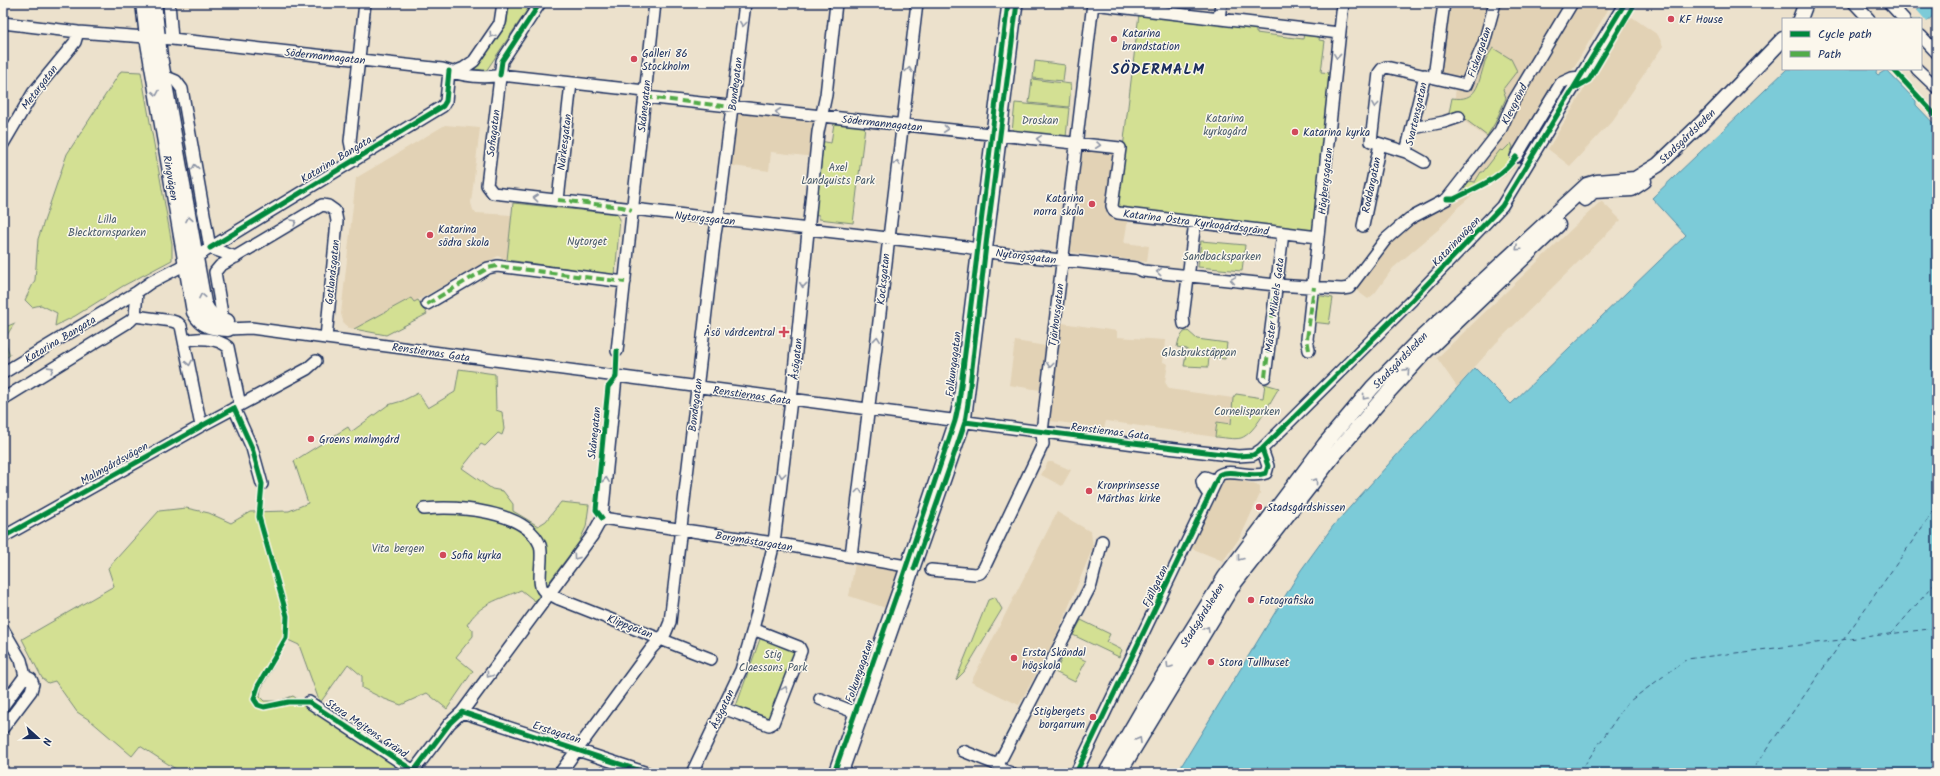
<svg xmlns="http://www.w3.org/2000/svg" width="1940" height="776" viewBox="0 0 1940 776" font-family="Kalam,sans-serif">
<rect width="100%" height="100%" fill="#ece1cc"/>
<filter id="ink" filterUnits="userSpaceOnUse"><feTurbulence type="fractalNoise" baseFrequency=".025" numOctaves="2"/><feDisplacementMap in="SourceGraphic" scale="8" xChannelSelector="R" yChannelSelector="G"/><feConvolveMatrix kernelMatrix="1 2 1 2 8 2 1 2 1" color-interpolation-filters="sRGB"/></filter>
<g filter="url(#ink)">
<path fill="#e2d2b5" d="M1444 3H1612L1514 168 1504 177 1475 193 1457 208 1439 229 1393 268 1375 293 1368 299 1349 285 1386 238 1446 198 1490 140 1454 114 1456 83 1435 77Z
M1629 15 1658 35 1663 46 1613 120 1570 166 1548 149Z
M733 107 819 117 815 157 771 152 769 171 726 165Z
M445 125 480 128 471 203 473 210 476 213 512 215 507 260 498 256 414 302 411 298 354 329 349 328 344 324 341 314 356 178Z
M1085 149 1114 153 1107 216 1128 219 1124 243 1149 246 1147 262 1070 252 1082 152Z
M1601 201 1621 220 1496 343 1457 387 1437 358Z
M1055 322 1117 331V337L1165 340 1163 362 1168 364 1165 382 1169 389 1233 398 1231 424 1217 422 1215 437 1106 421 1104 428 1043 420 1046 391 1009 385 1015 341 1052 347Z
M1048 462H1052L1071 470 1062 486 1041 475Z
M1222 475 1260 486V494L1241 536 1223 561 1186 546Z
M1057 512 1091 532 1093 547 1057 635 1019 705 971 682Z
M856 558 900 565 886 608 849 596Z"/>
<path fill="#d3e093" stroke="#778878" d="M509 3H532L486 71 475 69 507 23Z
M1139 14 1256 28V33L1303 39 1304 33 1320 35 1319 40 1325 41 1321 72 1331 73 1314 230 1311 232 1118 209 1116 207Z
M1493 48 1511 59 1517 71 1503 89 1506 98 1495 123 1487 136 1461 116 1449 113 1452 98C1477 102 1478 84 1484 65 1485 59 1490 53 1493 48Z
M1035 61 1065 65 1063 81 1033 78Z
M121 71 141 72 172 244V260L123 286 75 316 55 326 57 313 41 305 32 307 25 300 35 280 38 239 67 154Z
M1032 79 1071 84 1069 107 1029 103Z
M1015 103 1069 108 1066 137 1012 132Z
M834 123 865 126 853 223 819 219V215L812 214 820 141 831 143Z
M1511 143 1513 147 1510 153 1514 157C1499 176 1478 185 1456 196L1468 181 1475 182 1481 172H1483L1500 150 1503 151Z
M513 203 617 214 620 219 615 275 507 260Z
M1201 241 1245 245 1242 271 1198 267Z
M1316 295 1333 298 1329 324 1312 322Z
M411 298 414 302 418 300 427 314 386 335 354 329Z
M15 323C5 337 4 339 10 355L3 360V328Z
M1188 331 1197 339 1227 343 1225 359 1209 357 1208 367 1184 366 1187 349 1177 347 1179 339 1184 332Z
M459 369 495 374 496 410 502 412 504 429 502 435 498 433 485 446 481 444 462 468 492 489 503 491 513 504V511L538 526 546 521 561 502 589 505 586 527 579 542 535 601 521 590C498 600 480 603 467 625L473 630V636L456 657 473 671 447 709 427 693 401 705 382 698 362 688V676L348 664 320 703 299 645 288 640 261 689 260 697 264 701H278L293 696 402 769 399 773H182L140 746 132 756 91 721 77 712 55 681 48 683 42 678 22 639 114 586 108 568 159 511 186 508 209 513 231 523 250 512 289 511 308 503 294 461 348 427 351 432 388 405 402 401 418 393 428 408 455 392Z
M1265 384 1279 388C1270 401 1256 433 1241 438 1234 440 1222 437 1215 437L1217 422 1231 424 1233 398 1236 394 1263 398Z
M995 597 1002 609 964 672 956 680 988 600Z
M1081 620 1110 634 1106 642 1122 650 1119 657 1073 635Z
M761 636 794 648 797 653 771 720 735 709Z
M1066 651 1086 661 1075 682 1055 672Z"/>
<path fill="#7ccbd8" stroke="#558da7" d="M1925 3H1937V12L1921 27V19H1908Z
M1787 69H1877L1876 73 1878 75 1886 70 1916 101V105L1937 127V773H1177L1301 570 1333 526 1475 368 1511 404 1686 235 1652 198Z"/>
<path fill="#ece1cc" d="M1916 9 1928 23 1921 29V19H1906Z"/>
<g fill="none" stroke-linecap="round" stroke-linejoin="round">
<path stroke="#33567c" stroke-width="1" stroke-dasharray="5 4" stroke-linecap="butt" d="M1891 634 1937 581
M1579 773 1627 703 1687 659 1937 628
M1750 773 1937 506"/>
<defs>
<path id="minor" d="M169 3 172 39
M540 3 502 61 487 185 493 193 966 247 996 253 1136 268 1143 271 1276 285 1342 289 1349 288 1386 239 1409 219 1447 199 1500 131 1513 102 1572 3
M1854 3 1869 19
M1889 3 1904 19
M1093 4 1339 33
M1219 19 1221 3
M3 23 78 32 172 39 442 69C460 75 482 79 500 75L645 91
M1921 36 1937 53
M1917 69 1937 88
M454 72 464 68 474 61 500 23 503 3
M164 76 176 81 182 89 210 248
M1434 77 1444 3
M645 97 1120 148 1112 206 1114 211 1118 213 1318 237
M1413 128 1444 122 1459 117
M3 144 33 93 75 42 78 32
M1406 152 1425 75
M1516 157 1561 83 1572 78 1581 77
M354 160 350 141 365 3
M1424 162 1406 152 1371 141 1379 73 1382 69 1386 67 1466 85 1484 43 1495 3
M558 200 571 83
M1363 226 1380 144
M210 248 236 257
M427 304 488 268 497 266 625 282
M135 316 172 321 178 323 181 326 201 426
M223 320 215 272 220 266 322 205 328 206 335 211 337 221 326 338
M1184 324 1183 317 1195 222
M228 329 251 328 326 338 1150 446 1238 456 1253 455 1262 449 1412 300 1502 206 1625 3
M185 341C197 337 218 338 228 347L240 405
M1309 350 1307 339 1343 3
M617 351 655 3
M3 373 137 292 151 282 186 264 210 248 443 106 446 101 449 71
M1265 377 1283 233
M3 399 130 321 135 316 137 292
M234 408 252 448 262 484
M1209 495 1203 486 1202 481 1205 477 1216 481
M424 509C457 506 525 510 540 545 544 557 536 583 543 590 548 594 554 596 559 599L711 659
M602 518 774 543 906 566
M3 537 201 426 307 369 316 361
M851 556 917 3
M931 570 975 574 980 573 984 568 1043 444 1042 432 1093 3
M3 629 21 660 25 676
M820 699 862 715
M309 702 414 771
M3 706 25 676
M723 708 769 725 773 723 801 651 799 647 753 629
M462 712 647 773
M3 728 31 691 33 684 31 679 25 676
M963 751 998 765 1003 770 1011 773
M998 765 1091 585 1102 541
M412 773 450 723 462 712 479 689 592 536 602 518 616 377
M560 773 651 649 665 634 670 622 715 234 719 211 745 3
M692 773 741 670 753 629 774 543 792 391 818 132 826 95 836 3
M834 773 900 585 955 421 959 402 1008 3
M842 773 965 422 1017 3
M1076 773 1219 475C1231 468 1251 479 1266 473L1268 466 1262 449"/>
<path id="major" d="M143 3 147 37 194 312C202 327 213 328 228 329
M154 3 160 56 204 303C209 315 215 318 227 321
M1800 19 1806 3
M1585 199 1593 191 1632 189 1644 181
M1106 773 1150 697 1225 577 1325 444 1372 388 1418 341 1587 185 1597 182 1635 179 1658 165 1702 123 1783 39
M1119 773 1233 585 1334 455 1381 400 1426 351 1558 225"/>
</defs>
<use href="#minor" stroke="#1b2f5e" stroke-width="14"/>
<use href="#major" stroke="#1b2f5e" stroke-width="17"/>
<use href="#minor" stroke="#fbf7ec" stroke-width="11"/>
<use href="#major" stroke="#fbf7ec" stroke-width="14"/>
<path stroke="#52ab49" stroke-width="4" stroke-dasharray="8 4" stroke-linecap="butt" d="M645 97 732 107
M558 200 622 207 632 210
M427 304 488 268 497 266 625 282
M1309 350 1307 339 1314 287
M1265 377 1276 285"/>
<defs>
<path id="cycleway" d="M1893 69 1937 117
M500 75 502 61 540 3
M1575 88 1589 80 1635 3
M1447 199H1454C1477 187 1501 179 1516 157
M210 248 443 106 446 101 449 71
M965 422 1238 456 1253 455 1262 449 1412 300 1502 206 1625 3
M602 518 596 510 608 387 616 377 617 351
M3 537 234 408 252 448 262 484 259 517 287 616 286 638 258 686 254 699 258 705 264 707 288 702H309L414 771 450 723 462 712 647 773
M914 569 957 446 965 422 968 403 987 236 1017 3
M834 773 900 585 955 421 959 402 1008 3
M1076 773 1219 475C1231 468 1251 479 1266 473L1268 466 1262 449"/>
</defs>
<use href="#cycleway" stroke="#fbf7ec" stroke-width="8"/>
<use href="#cycleway" stroke="#00873e" stroke-width="5"/>
</g>
<defs><path id="oneway-chevron" d="M-2-3.5L2.5 0L-2 3.5" fill="none" stroke-width="1.6" stroke-linecap="round" stroke-linejoin="round"/></defs>
<g stroke="#8b93a5">
<use href="#oneway-chevron" transform="translate(743 24) rotate(97)"/>
<use href="#oneway-chevron" transform="translate(492 35) rotate(124)"/>
<use href="#oneway-chevron" transform="translate(1337 56) rotate(96)"/>
<use href="#oneway-chevron" transform="translate(909 70) rotate(-83)"/>
<use href="#oneway-chevron" transform="translate(156 93) rotate(80)"/>
<use href="#oneway-chevron" transform="translate(1375 105) rotate(97)"/>
<use href="#oneway-chevron" transform="translate(778 112) rotate(-173)"/>
<use href="#oneway-chevron" transform="translate(946 129) rotate(6)"/>
<use href="#oneway-chevron" transform="translate(1039 139) rotate(-175)"/>
<use href="#oneway-chevron" transform="translate(1098 145) rotate(6)"/>
<use href="#oneway-chevron" transform="translate(897 163) rotate(-83)"/>
<use href="#oneway-chevron" transform="translate(195 167) rotate(-100)"/>
<use href="#oneway-chevron" transform="translate(536 198) rotate(-174)"/>
<use href="#oneway-chevron" transform="translate(189 219) rotate(-100)"/>
<use href="#oneway-chevron" transform="translate(294 222) rotate(-31)"/>
<use href="#oneway-chevron" transform="translate(1518 248) rotate(137)"/>
<use href="#oneway-chevron" transform="translate(1159 272) rotate(-175)"/>
<use href="#oneway-chevron" transform="translate(1233 280) rotate(-171)"/>
<use href="#oneway-chevron" transform="translate(803 285) rotate(96)"/>
<use href="#oneway-chevron" transform="translate(202 296) rotate(-101)"/>
<use href="#oneway-chevron" transform="translate(877 339) rotate(-84)"/>
<use href="#oneway-chevron" transform="translate(189 363) rotate(79)"/>
<use href="#oneway-chevron" transform="translate(1050 365) rotate(97)"/>
<use href="#oneway-chevron" transform="translate(51 369) rotate(-32)"/>
<use href="#oneway-chevron" transform="translate(1407 371) rotate(-47)"/>
<use href="#oneway-chevron" transform="translate(1365 397) rotate(130)"/>
<use href="#oneway-chevron" transform="translate(782 475) rotate(97)"/>
<use href="#oneway-chevron" transform="translate(606 480) rotate(-84)"/>
<use href="#oneway-chevron" transform="translate(1315 481) rotate(-53)"/>
<use href="#oneway-chevron" transform="translate(859 491) rotate(-83)"/>
<use href="#oneway-chevron" transform="translate(576 557) rotate(126)"/>
<use href="#oneway-chevron" transform="translate(1240 558) rotate(128)"/>
<use href="#oneway-chevron" transform="translate(1207 629) rotate(-59)"/>
<use href="#oneway-chevron" transform="translate(1169 666) rotate(122)"/>
<use href="#oneway-chevron" transform="translate(489 675) rotate(127)"/>
<use href="#oneway-chevron" transform="translate(785 689) rotate(-69)"/>
<use href="#oneway-chevron" transform="translate(1139 740) rotate(-59)"/>
</g>
</g>
<g fill="#d1495b" stroke="#fbf7ec" stroke-width="1.5">
<circle cx="1671" cy="19" r="4"/>
<circle cx="1114" cy="39" r="4"/>
<circle cx="634" cy="59" r="4"/>
<circle cx="1295" cy="132" r="4"/>
<circle cx="1092" cy="204" r="4"/>
<circle cx="430" cy="235" r="4"/>
<path d="M782 326h4v4h4v4h-4v4h-4v-4h-4v-4h4z"/>
<circle cx="311" cy="439" r="4"/>
<circle cx="1089" cy="491" r="4"/>
<circle cx="1259" cy="507" r="4"/>
<circle cx="443" cy="555" r="4"/>
<circle cx="1251" cy="600" r="4"/>
<circle cx="1014" cy="658" r="4"/>
<circle cx="1211" cy="662" r="4"/>
<circle cx="1093" cy="717" r="4"/>
</g>
<g text-anchor="middle" stroke-width="3" stroke-linejoin="round" paint-order="stroke">
<g font-size="11" fill="#1b2f5e" stroke="#fbf7ec" text-anchor="start">
<text x="1679" y="23">KF House</text>
<text x="1122" y="37">Katarina<tspan x="1122" dy="13">brandstation</tspan></text>
<text x="642" y="57">Galleri 86<tspan x="642" dy="13">Stockholm</tspan></text>
<text x="1303" y="136">Katarina kyrka</text>
<text x="1084" y="202" text-anchor="end">Katarina<tspan x="1084" dy="13">norra skola</tspan></text>
<text x="438" y="233">Katarina<tspan x="438" dy="13">södra skola</tspan></text>
<text x="775" y="336" text-anchor="end">Åsö vårdcentral</text>
<text x="319" y="443">Groens malmgård</text>
<text x="1097" y="489">Kronprinsesse<tspan x="1097" dy="13">Märthas kirke</tspan></text>
<text x="1267" y="511">Stadsgårdshissen</text>
<text x="451" y="559">Sofia kyrka</text>
<text x="1259" y="604">Fotografiska</text>
<text x="1022" y="656">Ersta Sköndal<tspan x="1022" dy="13">högskola</tspan></text>
<text x="1219" y="666">Stora Tullhuset</text>
<text x="1085" y="715" text-anchor="end">Stigbergets<tspan x="1085" dy="13">borgarrum</tspan></text>
</g>
<g font-size="11" fill="#1b2f5e" stroke="#fbf7ec">
<text transform="translate(1479 52) rotate(-71)" y="4">Fiskargatan</text>
<text transform="translate(325 56) rotate(6)" y="4">Södermannagatan</text>
<text transform="translate(735 84) rotate(-83)" y="4">Bondegatan</text>
<text transform="translate(39 87) rotate(-53)" y="4">Metargatan</text>
<text transform="translate(1514 104) rotate(-63)" y="4">Klevgränd</text>
<text transform="translate(644 106) rotate(-84)" y="4">Skånegatan</text>
<text transform="translate(1416 114) rotate(-77)" y="4">Svartensgatan</text>
<text transform="translate(882 123) rotate(6)" y="4">Södermannagatan</text>
<text transform="translate(493 133) rotate(-83)" y="4">Sofiagatan</text>
<text transform="translate(1687 136) rotate(-44)" y="4">Stadsgårdsleden</text>
<text transform="translate(564 142) rotate(-83)" y="4">Närkesgatan</text>
<text transform="translate(336 159) rotate(-31)" y="4">Katarina Bangata</text>
<text transform="translate(171 178) rotate(80)" y="4">Ringvägen</text>
<text transform="translate(1325 181) rotate(-84)" y="4">Högbergsgatan</text>
<text transform="translate(1371 185) rotate(-78)" y="4">Roddargatan</text>
<text transform="translate(705 218) rotate(6)" y="4">Nytorgsgatan</text>
<text transform="translate(1196 222) rotate(7)" y="4">Katarina Östra Kyrkogårdsgränd</text>
<text transform="translate(1456 241) rotate(-46)" y="4">Katarinavägen</text>
<text transform="translate(1026 256) rotate(7)" y="4">Nytorgsgatan</text>
<text transform="translate(332 272) rotate(-84)" y="4">Gotlandsgatan</text>
<text transform="translate(883 279) rotate(-84)" y="4">Kocksgatan</text>
<text transform="translate(1274 305) rotate(-83)" y="4">Mäster Mikaels Gata</text>
<text transform="translate(1056 315) rotate(-83)" y="4">Tjärhovsgatan</text>
<text transform="translate(60 339) rotate(-31)" y="4">Katarina Bangata</text>
<text transform="translate(431 352) rotate(8)" y="4">Renstiernas Gata</text>
<text transform="translate(796 359) rotate(-84)" y="4">Åsögatan</text>
<text transform="translate(1400 360) rotate(-46)" y="4">Stadsgårdsleden</text>
<text transform="translate(953 364) rotate(-83)" y="4">Folkungagatan</text>
<text transform="translate(752 395) rotate(8)" y="4">Renstiernas Gata</text>
<text transform="translate(695 405) rotate(-83)" y="4">Bondegatan</text>
<text transform="translate(1110 431) rotate(7)" y="4">Renstiernas Gata</text>
<text transform="translate(594 433) rotate(-84)" y="4">Skånegatan</text>
<text transform="translate(114 463) rotate(-29)" y="4">Malmgårdsvägen</text>
<text transform="translate(754 541) rotate(9)" y="4">Borgmästargatan</text>
<text transform="translate(1155 586) rotate(-64)" y="4">Fjällgatan</text>
<text transform="translate(1202 615) rotate(-58)" y="4">Stadsgårdsleden</text>
<text transform="translate(630 626) rotate(21)" y="4">Klippgatan</text>
<text transform="translate(859 671) rotate(-71)" y="4">Folkungagatan</text>
<text transform="translate(722 709) rotate(-65)" y="4">Åsögatan</text>
<text transform="translate(367 728) rotate(34)" y="4">Stora Mejtens Gränd</text>
<text transform="translate(557 732) rotate(18)" y="4">Erstagatan</text>
</g>
<g font-size="11" fill="#495b6b" stroke="#fbf7ec">
<text x="1225" y="122">Katarina<tspan x="1225" dy="13">kyrkogård</tspan></text>
<text x="1040" y="124">Droskan</text>
<text x="838" y="171">Axel<tspan x="838" dy="13">Landquists Park</tspan></text>
<text x="107" y="223">Lilla<tspan x="107" dy="13">Blecktornsparken</tspan></text>
<text x="587" y="245">Nytorget</text>
<text x="1222" y="260">Sandbacksparken</text>
<text x="1199" y="356">Glasbrukstäppan</text>
<text x="1247" y="415">Cornelisparken</text>
<text x="398" y="552">Vita bergen</text>
<text x="773" y="658">Stig<tspan x="773" dy="13">Claessons Park</tspan></text>
</g>
<g font-size="15" font-weight="bold" letter-spacing="1" fill="#1b2f5e" stroke="#fbf7ec">
<text x="1158" y="74">SÖDERMALM</text>
</g>
</g>
<rect width="1940" height="776" fill="none" stroke="#fbf7ec" stroke-width="16"/>
<rect x="8" y="8" width="1924" height="760" fill="none" stroke="#1b2f5e" stroke-width="1.5" filter="url(#ink)"/>
<rect x="1782" y="18" width="140" height="52" fill="#fbf7ec" stroke="#a1a7b3"/>
<rect x="1790" y="31" width="20" height="6" fill="#00873e" stroke="#a1a7b3"/>
<text x="1818" y="38" font-size="12" fill="#1b2f5e">Cycle path</text>
<rect x="1790" y="51" width="20" height="6" fill="#52ab49" stroke="#a1a7b3"/>
<text x="1818" y="58" font-size="12" fill="#1b2f5e">Path</text>
<g transform="translate(38 738) rotate(111)" stroke="#fbf7ec" stroke-width="3" paint-order="stroke">
<path d="M0-3L7 15L0 10L-7 15Z" fill="#1b2f5e"/>
<text y="-6" font-size="11" font-weight="bold" text-anchor="middle" fill="#1b2f5e">N</text>
</g>
</svg>
